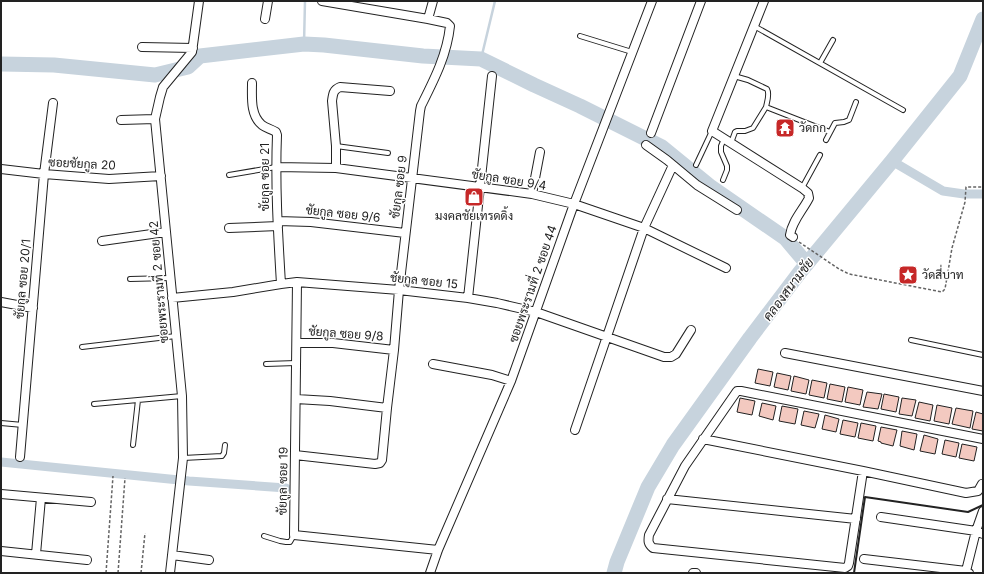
<svg xmlns="http://www.w3.org/2000/svg" width="984" height="574" viewBox="0 0 984 574" font-family="Inter,Sarabun,sans-serif">
<rect width="100%" height="100%" fill="#fff"/>
<g fill="none" stroke-linecap="round" stroke-linejoin="round">
<path stroke="#c7d3dd" stroke-width="2.5" d="M304 44 305 1
M481 59 495 1"/>
<path stroke="#c7d3dd" stroke-width="9" d="M892 161 943 191 964 194H983
M1 462 189 481 286 488"/>
<path stroke="#c7d3dd" stroke-width="15" d="M1 64 54 65 155 75 188 67 200 56 304 44 324 45 423 56 481 59 534 85 580 106 662 147 711 187 785 238 807 264
M614 573 617 562 648 487 673 445 750 338 800 272 892 161 960 76 983 19"/>
</g>
<path fill="#f3c9c0" stroke="#222" d="M758 369 773 372 770 386 755 383Z
M777 373 791 376 788 390 774 387Z
M794 376 809 380 806 394 791 391Z
M812 380 827 383 824 398 809 395Z
M830 384 845 387 842 402 827 399Z
M848 387 863 390 860 405 845 402Z
M867 392 882 394 878 409 863 407Z
M884 394 899 397 896 412 881 409Z
M740 398 755 401 752 415 737 412Z
M902 398 916 400 912 416 899 414Z
M919 402 933 405 930 421 915 418Z
M762 403 776 406 773 420 759 416Z
M937 405 952 408 949 424 934 421Z
M782 406 798 409 795 424 779 421Z
M956 408 973 411 970 428 952 424Z
M804 411 819 414 815 428 801 425Z
M976 412 983 414V431L972 429Z
M825 415 839 419 836 432 822 429Z
M843 420 858 423 855 437 840 434Z
M861 423 876 426 873 441 858 438Z
M881 427 897 430 893 446 881 443V442L878 441Z
M902 431 917 434 914 450 900 446Z
M924 435 938 439 935 454 920 451Z
M945 440 959 443 956 457 942 454Z
M962 444 977 447 974 461 959 458Z"/>
<g fill="none" stroke-linecap="round" stroke-linejoin="round">
<defs>
<path id="service" d="M754 26 903 110
M580 36 632 52
M820 63 833 40
M734 76 748 80 767 89C770 94 767 102 766 107
M826 140 835 123 844 122 849 120 856 102
M731 143 735 132 737 131H745L753 128 766 107 830 132
M336 146 388 153
M696 165 712 131
M229 175 276 167
M723 180 727 170V166L721 152V146L724 139
M802 188 820 155
M130 279 170 278
M911 340 983 355
M82 347 176 336
M266 364 296 363
M94 404 182 396
M1 423 23 425
M133 445 138 400
M183 458 222 456 224 453 225 445
M264 536 280 541 286 542H290L294 535"/>
<path id="minor" d="M764 1 712 131 802 188 808 193 809 198C803 210 792 221 790 235L793 237
M265 19 268 1
M428 19 433 1
M142 47 193 48
M252 83C252 97 250 115 262 125 266 128 271 129 276 132L277 135C275 185 278 234 281 284
M121 120 155 119
M651 133 701 1
M673 165 697 185 737 210
M276 167 336 168 532 194 574 204 644 228 726 268
M336 168V146L332 101C333 94 333 90 340 87L390 91
M1 169 44 174 109 179 161 176
M532 194 540 152
M278 221 311 222 405 233
M229 228 278 226
M102 241 166 232
M297 282 294 535 438 550
M172 298 233 292 281 284 297 282 399 290 468 298 497 303 536 312 664 357H671L676 354 691 330
M468 298 492 76
M1 302 33 308
M297 343H333L394 350
M785 353 983 391
M433 364 492 375 511 381
M296 399 330 401 387 408
M575 430 644 228 673 165 667 160 646 145
M703 439 863 471 966 493 978 491 982 484 983 485
M295 455 375 464 380 463 382 460 387 408 394 350 399 290 420 111 421 106C434 80 447 55 450 26L447 23 428 19 322 1
M20 457 44 174 53 103
M863 471 849 563 848 566 845 568 653 548C648 544 648 541 649 535L685 466 737 391H741L983 439
M1 494 91 502
M667 499 856 519
M881 517 976 531 983 534
M1 551 87 560
M36 554 41 498
M172 555 209 560
M864 559 966 571 969 573
M966 571 976 531 983 511
M170 573 183 458 182 396 155 119 160 97 163 87 192 52 199 1
M430 573 438 550 511 381 574 204 652 1
M693 573H696"/>
</defs>
<use href="#service" stroke="#222" stroke-width="6"/>
<use href="#minor" stroke="#222" stroke-width="10"/>
<path stroke="#646464" stroke-width="1.5" stroke-dasharray="3 2" stroke-linecap="butt" d="M799 242 839 269 849 274 942 292 945 289 952 248 965 202 966 187H983
M106 573 113 476
M118 573 125 478
M141 573 145 533"/>
<use href="#service" stroke="#fff" stroke-width="4"/>
<use href="#minor" stroke="#fff" stroke-width="8"/>
<path stroke="#222" stroke-width="2" d="M854 573 865 497 968 512 983 505"/>
</g>
<defs>
<symbol id="temple-square" viewBox="-11 -11 22 22"><rect x="-9" y="-9" width="18" height="18" rx="4" fill="#c62828" stroke="#fff"/><path d="M0-6L5-2H3V0L6.5 2.5H4V6H1.5V3h-3V6H-4V2.5H-6.5L-3 0V-2H-5Z" fill="#fff"/></symbol>
<symbol id="shop-square" viewBox="-11 -11 22 22"><rect x="-9" y="-9" width="18" height="18" rx="4" fill="#c62828" stroke="#fff"/><path d="M-5-2.5h2.3a2.7 3.5 0 0 1 5.4 0H5L5.5 6h-11ZM-1.5-2.5h3a1.5 2.3 0 0 0-3 0Z" fill="#fff"/></symbol>
<symbol id="sight-square" viewBox="-11 -11 22 22"><rect x="-9" y="-9" width="18" height="18" rx="4" fill="#c62828" stroke="#fff"/><path d="M0-6L1.8-2.2L6-1.7L2.9 1.2L3.7 5.4L0 3.3L-3.7 5.4L-2.9 1.2L-6-1.7L-1.8-2.2Z" fill="#fff"/></symbol>
</defs>
<g fill-rule="evenodd">
<use href="#temple-square" x="774" y="117" width="22" height="22"/>
<use href="#shop-square" x="463" y="186" width="22" height="22"/>
<use href="#sight-square" x="897" y="264" width="22" height="22"/>
</g>
<g text-anchor="middle" stroke-width="3" stroke-linejoin="round" paint-order="stroke">
<g font-size="12" fill="#222" stroke="#fff" text-anchor="start">
<text x="799" y="132">วัดกก</text>
<text x="474" y="220" text-anchor="middle">มงคลชัยเทรดดิ้ง</text>
<text x="922" y="279">วัดสี่บาท</text>
</g>
<g font-size="12" fill="#222" stroke="#fff">
<text transform="translate(82 164) rotate(3)" y="4">ซอยชัยกูล 20</text>
<text transform="translate(265 177) rotate(-90)" y="4">ชัยกูล ซอย 21</text>
<text transform="translate(509 180) rotate(9)" y="4">ชัยกูล ซอย 9/4</text>
<text transform="translate(399 187) rotate(-83)" y="4">ชัยกูล ซอย 9</text>
<text transform="translate(343 214) rotate(6)" y="4">ชัยกูล ซอย 9/6</text>
<text transform="translate(23 279) rotate(-85)" y="4">ชัยกูล ซอย 20/1</text>
<text transform="translate(424 281) rotate(6)" y="4">ชัยกูล ซอย 15</text>
<text transform="translate(159 282) rotate(-95)" y="4">ซอยพระรามที่ 2 ซอย 42</text>
<text transform="translate(533 284) rotate(-71)" y="4">ซอยพระรามที่ 2 ซอย 44</text>
<text transform="translate(346 334) rotate(4)" y="4">ชัยกูล ซอย 9/8</text>
<text transform="translate(283 481) rotate(-89)" y="4">ชัยกูล ซอย 19</text>
</g>
<g font-size="13" font-style="italic" fill="#222" stroke="#fff">
<text transform="translate(788 289) rotate(-53)" y="5">คลองสนามชัย</text>
</g>
</g>
<rect width="984" height="574" fill="none" stroke="#222222" stroke-width="4"/>
</svg>
